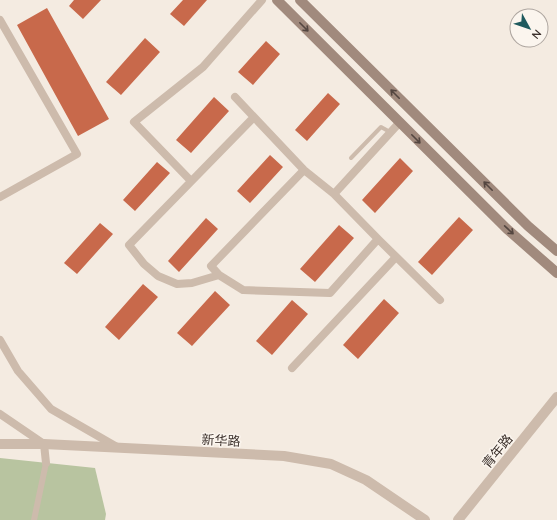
<svg xmlns="http://www.w3.org/2000/svg" width="557" height="520" viewBox="0 0 557 520" font-family="Quicksand,'Noto Sans SC',sans-serif">
<rect width="100%" height="100%" fill="#f4ebe1"/>
<path fill="#b8c4a0" d="M0 458 95 468 106 514 105 520H0Z"/>
<path fill="#c8694b" d="M74 0H101L83 19 69 6Z
M183 0H207L184 26 170 14Z
M47 8 109 119 78 136 17 25Z
M145 38 160 52 121 95 106 82Z
M266 41 280 54 253 85 238 72Z
M328 93 340 104 307 141 295 130Z
M214 97 229 111 191 153 176 140Z
M270 155 283 167 250 203 237 191Z
M400 158 413 171 375 213 362 200Z
M157 162 170 173 135 211 123 200Z
M459 217 473 230 432 275 418 262Z
M206 218 218 229 179 272 168 261Z
M100 223 113 234 77 274 64 263Z
M339 225 354 238 315 282 300 269Z
M143 284 158 297 119 340 105 327Z
M215 291 230 305 192 346 177 333Z
M384 299 399 313 358 359 343 345Z
M292 300 308 314 272 355 256 341Z"/>
<g fill="none" stroke-linecap="round" stroke-linejoin="round">
<path stroke="#cdbbac" stroke-width="4" d="M351 158 381 127 390 132"/>
<path stroke="#cdbbac" stroke-width="6" d="M34 520 46 463"/>
<path stroke="#cdbbac" stroke-width="8" d="M0 20 77 154 0 197
M235 97 304 170 334 194
M304 170 211 266 219 275 243 290 330 293 378 239 334 194 400 122
M191 181 134 122 203 67 262 0
M378 239 440 300
M219 275 192 283 177 284 158 276 144 264 129 245 254 117
M0 340 18 371 51 409 117 447
M292 368 396 257
M0 414 44 444 46 463"/>
<path stroke="#cdbbac" stroke-width="10" d="M0 444H44L284 456 331 464 366 480 425 520
M458 520 557 397"/>
<path stroke="#a18a7d" stroke-width="10" d="M277 0 507 229 557 273
M300 0 528 226 557 251"/>
</g>
<defs><path id="oneway-shaft" d="M-6 0H5M1.5-3L5.5 0L1.5 3" fill="none" stroke-width="1.6" stroke-linecap="round" stroke-linejoin="round"/></defs>
<g stroke="#544640">
<use href="#oneway-shaft" transform="translate(304 27) rotate(45)"/>
<use href="#oneway-shaft" transform="translate(395 94) rotate(-135)"/>
<use href="#oneway-shaft" transform="translate(416 139) rotate(45)"/>
<use href="#oneway-shaft" transform="translate(488 186) rotate(-135)"/>
<use href="#oneway-shaft" transform="translate(509 230) rotate(43)"/>
</g>
<g text-anchor="middle" stroke-width="3" stroke-linejoin="round" paint-order="stroke">
<g font-size="13" fill="#3b302b" stroke="#fbf5ee">
<text transform="translate(221 440) rotate(3)" y="5">新华路</text>
<text transform="translate(497 451) rotate(-51)" y="5">青年路</text>
</g>
</g>
<g transform="translate(529 28) rotate(130)"><circle r="19" fill="#fbf5ee" stroke="#aea6a0"/>
<path d="M0-3L7 15L0 10L-7 15Z" fill="#1f5a5e"/>
<text y="-6" font-size="11" font-weight="bold" text-anchor="middle" fill="#3b302b">N</text>
</g>
</svg>
